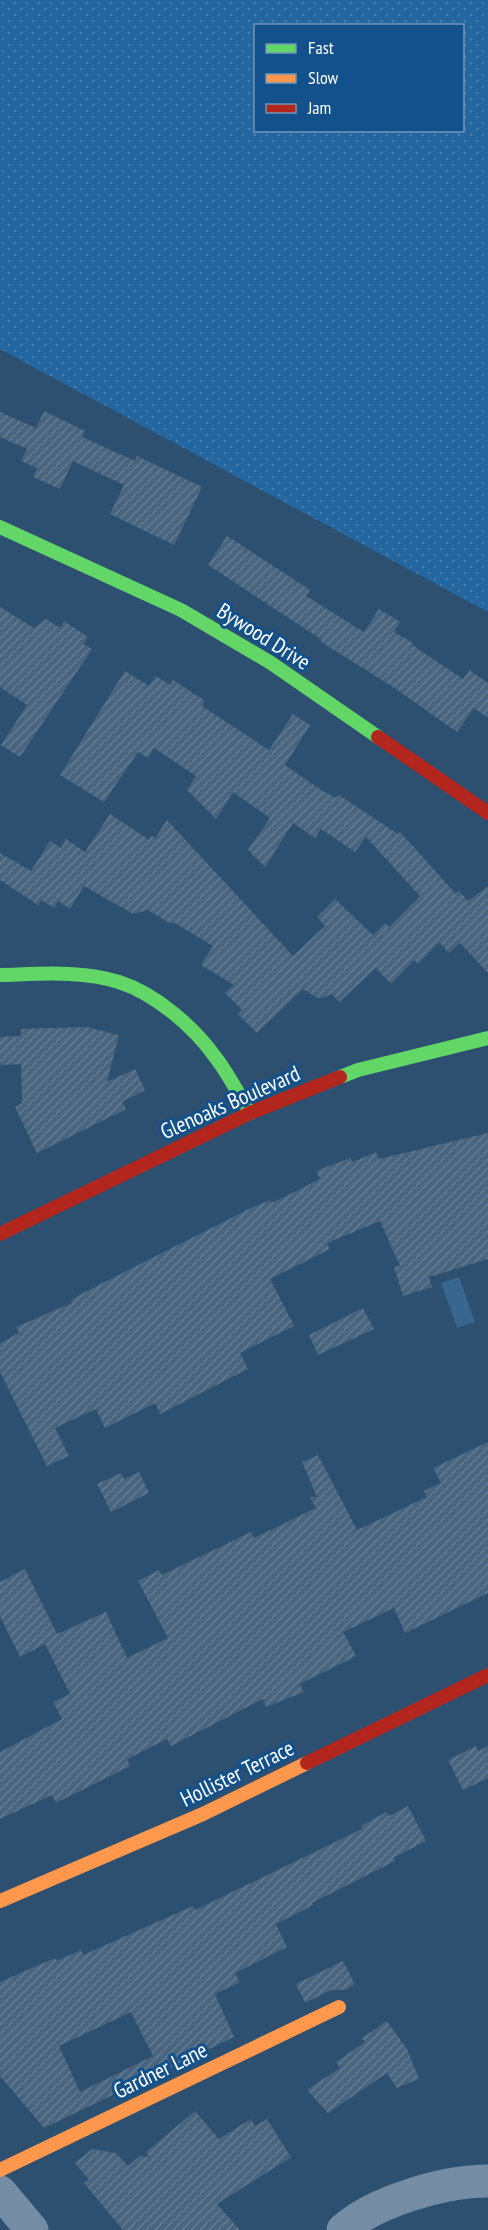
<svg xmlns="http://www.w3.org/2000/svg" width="488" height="2230" viewBox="0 0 488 2230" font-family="'PT Sans Narrow',sans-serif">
<defs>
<pattern id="grass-dots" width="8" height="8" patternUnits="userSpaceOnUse" patternTransform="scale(1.5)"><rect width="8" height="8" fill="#2366a0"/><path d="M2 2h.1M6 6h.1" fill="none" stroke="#447dae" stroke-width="1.8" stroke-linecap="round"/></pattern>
<pattern id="building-hatch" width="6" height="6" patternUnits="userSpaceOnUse" patternTransform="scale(1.5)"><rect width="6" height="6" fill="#48647e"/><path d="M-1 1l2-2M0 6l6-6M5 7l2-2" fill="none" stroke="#637b91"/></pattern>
</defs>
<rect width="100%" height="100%" fill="#2d5070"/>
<path fill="url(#grass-dots)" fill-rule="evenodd" d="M0 0H488V612L0 349ZM255 26H462V130H255Z"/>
<path fill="#38668f" d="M459 1277 475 1322 457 1328 441 1283Z"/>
<path fill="url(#building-hatch)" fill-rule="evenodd" d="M44 411 85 431 82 437 135 461 137 456 202 487 174 545 110 514 124 485 73 461 60 489 33 477 37 468 21 461 27 449 0 437V412L36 428Z
M227 536 310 590 306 596 364 632 379 609 400 622 394 632 413 643 412 645 463 679 469 670 488 683V718L474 708 457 732 396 689 321 642 322 640 208 565Z
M0 607 34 628 46 619 60 628 64 621 88 637 83 644 92 649 20 757 1 745 27 705 0 687Z
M125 671 149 686 156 676 170 685 173 680 205 701 202 706 269 750 293 714 310 725 285 765 321 790 336 798 339 795 398 834 400 832 456 894 459 891 468 901 488 886V973L460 943 449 953 439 942 418 964 414 960 391 984 376 968 339 1002 332 994 322 998H317L303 989 257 1033 238 1014 242 1010 225 993 234 985 201 965 213 946 173 922 171 924 148 910 133 914 84 886 70 909 58 901 54 908 41 900 38 905 0 880V853L31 871 50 841 61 848 66 839 85 852 110 814 149 840 151 836 155 838 167 820 293 956 325 926 317 917 335 899 373 935 385 923 389 927 420 896 366 837 355 852 321 829 315 838 293 823 265 867 248 850 270 818 233 792 216 819 187 790 196 776 154 748 148 758 138 752 104 802 60 775Z
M86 1027 119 1035 107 1082 135 1069 145 1090 122 1102 126 1109 37 1153 15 1107 22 1103 21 1064 0 1065V1037L21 1036V1029Z
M488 1133V1259L429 1277 432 1287 403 1296 394 1267 400 1266 380 1221 327 1243 330 1249 270 1279 294 1326 240 1353 248 1369 160 1414 155 1403 105 1428 96 1409 55 1428 69 1456 47 1466 0 1372V1343L19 1333 16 1327 72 1303 71 1300 83 1293 247 1210 270 1200 272 1203 320 1179 316 1171 350 1158 352 1162 376 1152 379 1159Z
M363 1308 374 1329 318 1355 309 1335Z
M488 1442V1593L405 1633 394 1608 343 1632 356 1656 300 1684 304 1692 266 1707 263 1699 171 1746 167 1739 127 1759 130 1766 56 1803 52 1795 0 1819V1752L62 1719 53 1702 70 1694 45 1644 20 1657 0 1616V1582L25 1569 57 1634 106 1612 127 1658 168 1638 138 1581 159 1570 162 1575 251 1532 254 1538 316 1508 310 1497H317L302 1462 318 1455 357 1530 427 1497 424 1491 441 1483 433 1468Z
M139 1472 149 1493 111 1512 97 1484 121 1473 124 1479Z
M476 1746 478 1751 488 1746V1778L463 1790 448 1760Z
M408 1806 426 1841 393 1858 395 1861 312 1903 313 1905 276 1924 287 1947 235 1973 240 1982 215 1994 234 2037 44 2128 0 2076V1982L55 1958 57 1961 81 1950 83 1955 193 1906 195 1910 362 1829 361 1826 386 1812 389 1816ZM131 2012 153 2056 80 2092 59 2046Z
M343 1961 355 1984 345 1990H331L305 2003 296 1984Z
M387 2021 407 2049 419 2079 397 2088 387 2073 328 2113 307 2090 340 2068 336 2062 365 2042 362 2038Z
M195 2111 219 2139 251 2119 255 2126 267 2119 291 2157 217 2204 240 2230H123L84 2183 89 2180 75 2163 92 2149 116 2153 128 2166 140 2156 149 2157 146 2152Z"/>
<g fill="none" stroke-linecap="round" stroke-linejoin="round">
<path stroke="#748da5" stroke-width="33" d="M0 2192 32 2230
M343 2230C375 2201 445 2181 488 2181"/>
<path stroke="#63d668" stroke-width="14" d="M0 527 181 610 271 663 378 737
M0 975C39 974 81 970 119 982 156 994 194 1027 216 1058 229 1075 239 1095 250 1113
M340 1077 358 1070 488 1038"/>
<path stroke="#ff974d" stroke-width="14" d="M0 1901 203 1814 307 1763
M0 2170 339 2007"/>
<path stroke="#b3261e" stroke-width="14" d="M378 737 488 813
M0 1234 250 1113 340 1077
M307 1763 488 1675"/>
</g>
<g text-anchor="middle" stroke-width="6" stroke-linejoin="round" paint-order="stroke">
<g font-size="22" fill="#fff" stroke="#12518b">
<text transform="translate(264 636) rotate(32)" y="8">Bywood Drive</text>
<text transform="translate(230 1102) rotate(-24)" y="8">Glenoaks Boulevard</text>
<text transform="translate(237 1773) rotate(-26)" y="8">Hollister Terrace</text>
<text transform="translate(160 2070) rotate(-26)" y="8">Gardner Lane</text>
</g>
</g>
<rect x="254" y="24" width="210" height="108" fill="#12518b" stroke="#7197b9" stroke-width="1.5"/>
<rect x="266" y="44" width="30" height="9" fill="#63d668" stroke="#7197b9" stroke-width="1.5"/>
<text x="308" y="54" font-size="18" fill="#ffffff">Fast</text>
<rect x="266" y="74" width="30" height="9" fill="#ff974d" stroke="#7197b9" stroke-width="1.5"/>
<text x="308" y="84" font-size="18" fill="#ffffff">Slow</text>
<rect x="266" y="104" width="30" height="9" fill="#b3261e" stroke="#7197b9" stroke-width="1.5"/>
<text x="308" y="114" font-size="18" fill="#ffffff">Jam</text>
</svg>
